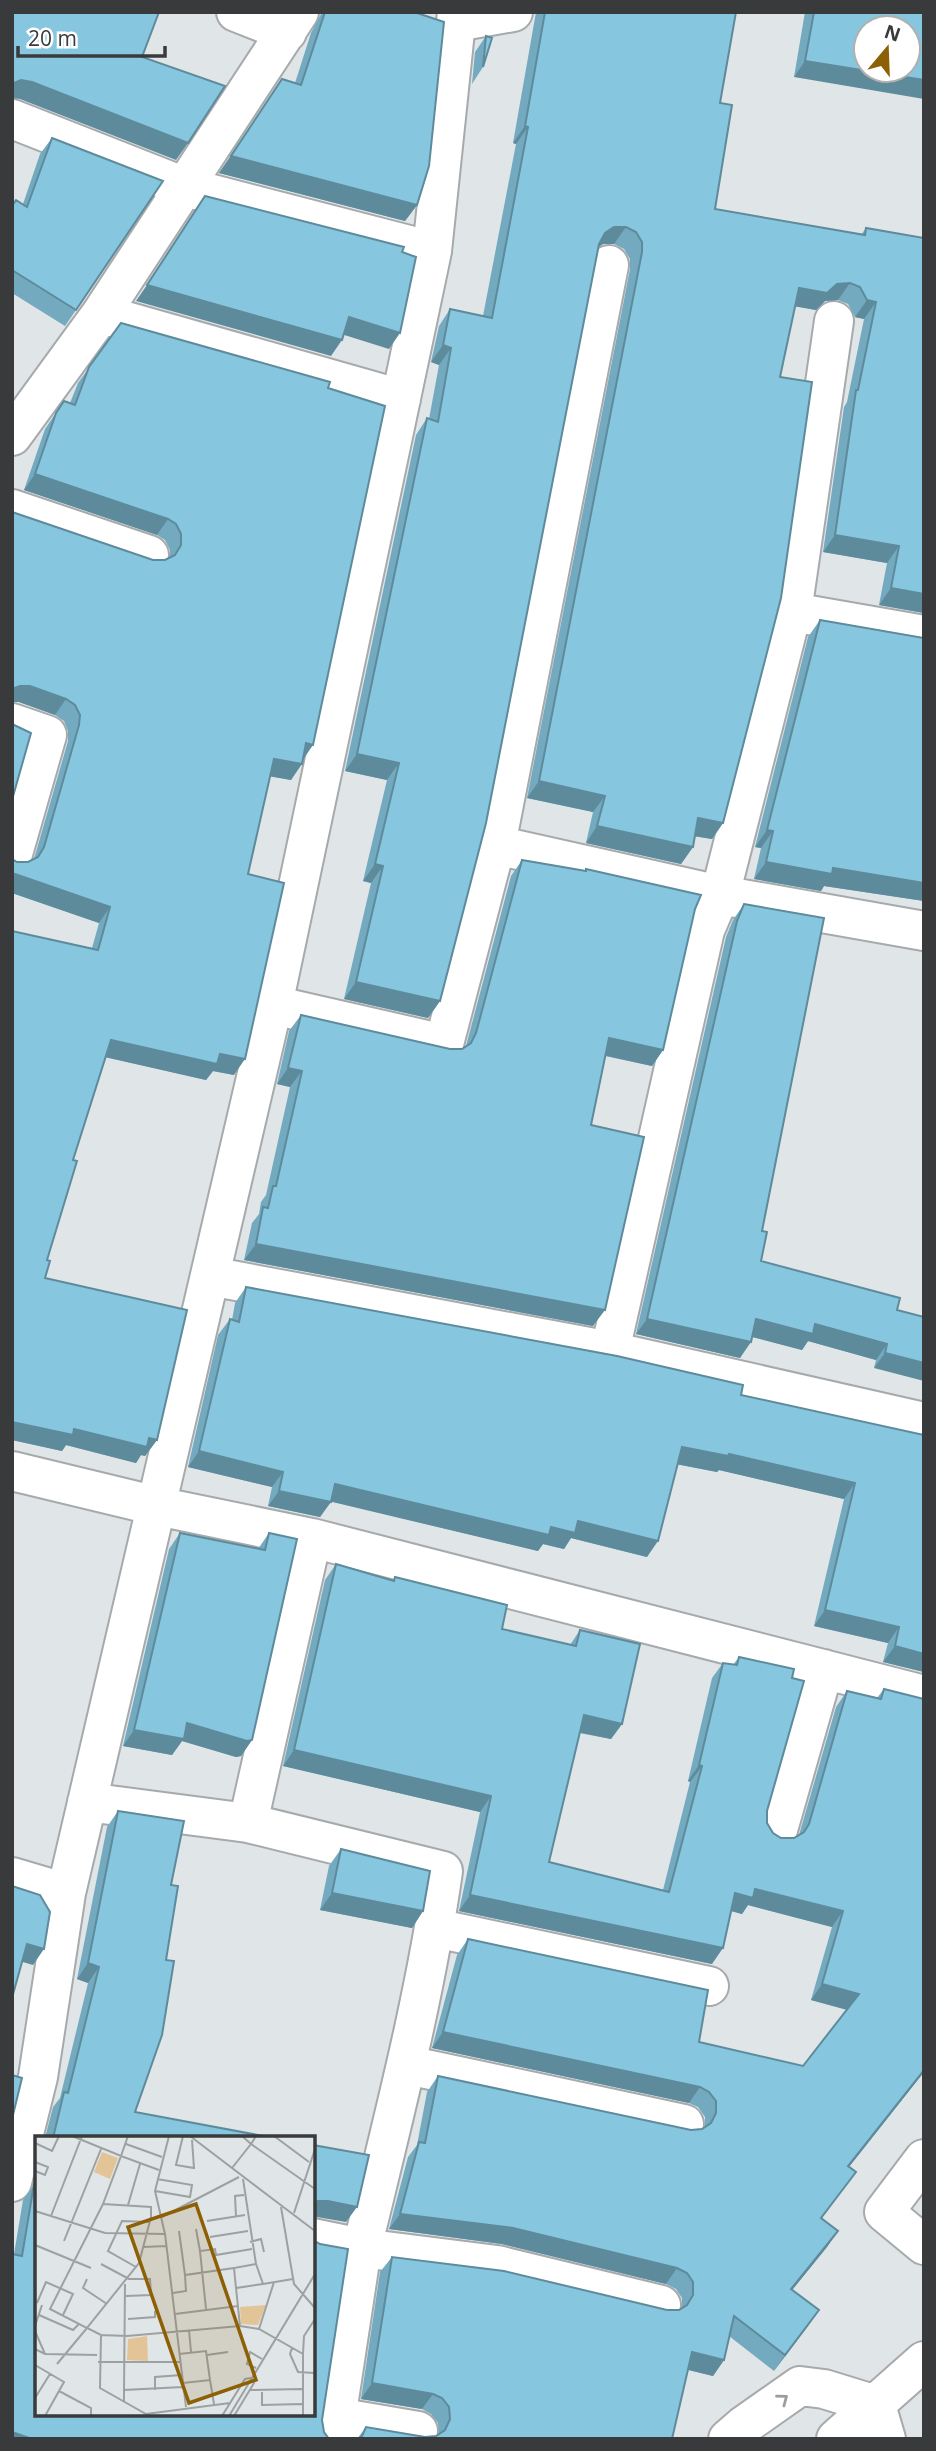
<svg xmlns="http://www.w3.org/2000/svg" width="936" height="2451" viewBox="0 0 936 2451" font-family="'Open Sans',sans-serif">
<rect width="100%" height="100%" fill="#e0e5e7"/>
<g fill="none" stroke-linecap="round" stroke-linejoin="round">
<defs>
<path id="minor" d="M236 12 287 32
M456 22 513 12
M12 119 185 187 432 251
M609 265 496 845 720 895 924 931
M101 314 401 399
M12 436 101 314 299 12
M12 509 149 555
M792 612 834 321
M12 723 47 735 12 857
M273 1005 444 1044 496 845
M210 1276 610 1351 924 1422
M610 1351 705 930 720 895 792 612 924 635
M12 1471 157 1506 312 1538 924 1695
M87 1802 248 1823 443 1871C425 1998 392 2123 362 2248L497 2265 661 2305
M248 1823 312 1538
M777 1833 824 1669
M12 1877 66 1893
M435 1928 709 1986
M407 2065 684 2124
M924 2159 884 2212 924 2245
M12 2182 38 2077 66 1893 273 1005 432 251 457 12
M313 2238 362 2248 333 2439
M876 2405 886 2439
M336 2417 418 2431
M728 2439 743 2426 800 2386 824 2389 876 2405
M836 2439 924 2361"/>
</defs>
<use href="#minor" stroke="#a6aaac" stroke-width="42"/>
<use href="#minor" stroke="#fff" stroke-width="38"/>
</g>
<path fill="#73aac0" d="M320 12H417V205L405 221 219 173 282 79 295 83 311 33 321 14Z
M536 12H736L720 103 715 209 861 235 866 228 924 613 879 605 887 563 823 552 844 407 847 402 864 319 855 317 848 304 838 300 825 301 816 310 795 306 780 377 723 823 712 839 695 836 693 847 681 864 586 843 593 812 527 798 630 269V259L624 249 614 244H603L599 247 440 1001 428 1018 344 999 371 883 363 881 387 780 345 771 416 435 427 418 429 419 439 365 431 362 439 326 450 309 483 316 516 144 513 143Z
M805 12H924L794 77Z
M486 36 483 67 472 84 475 52Z
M52 138 76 310 65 326 12 293V206L23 204 40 154Z
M121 323 328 388 302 761 291 780 270 776 248 874 234 1075 213 1071 206 1080 106 1057 73 1160 47 1260 45 1278 157 1440 145 1456 141 1455 136 1463 66 1445 62 1451 12 1440V931L92 948 99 923 12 893V859L17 862H28L34 859 68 741V731L64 721 55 715 19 702H12V512L153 560H165L170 558V550L165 540 157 535 24 490 45 429 64 401 70 403 78 383Z
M820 620 924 901 824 886 821 891 754 879 761 848 755 847 808 637Z
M522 860 585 871 586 869 695 909 663 1050 652 1066 605 1056 591 1125 593 1326 244 1260 252 1223 259 1214 261 1202 266 1195 290 1087 277 1084 289 1031 301 1015 450 1049H462L466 1046 511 876Z
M744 904 762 1231 761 1261 897 1310 924 1317 874 1368 876 1360 808 1341 802 1350 752 1337 740 1358 636 1334 726 937 733 920Z
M246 1287 924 1435V1672L883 1662 888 1643 814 1626 844 1499 719 1470 717 1472 677 1464 647 1557 571 1538 564 1549 543 1544 538 1551 331 1501 320 1517 268 1506 272 1487 188 1467 218 1335 230 1319 232 1320 235 1303Z
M180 1533 258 1549 269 1533 252 1740 241 1756 236 1757 182 1741 172 1755 123 1746 169 1549Z
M336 1564 393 1581 395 1577 502 1629 570 1645 580 1630 622 1724 611 1739 579 1733 549 1862 663 1890 690 1782 688 1781 712 1678 723 1663 733 1665 739 1657 767 1811V1823L773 1833 781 1838H794L799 1835 836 1707 847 1691 877 1698 884 1689 924 1699V2072L849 2167 856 2172 822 2218 838 2231 827 2247 792 2290 819 2310 774 2371 729 2336 724 2360 713 2376 688 2370 672 2439H357L366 2427 425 2437 436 2436 439 2434 438 2423 431 2414 422 2409 361 2399 380 2272 392 2257 667 2310H679L682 2308V2298L676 2289 666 2284 502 2244 389 2229 408 2157 417 2145 427 2092 438 2076 691 2130 702 2129 705 2127V2117L698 2107 689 2103 432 2048 457 1955 468 1939 699 2042 803 2066 847 2010 811 2000 832 1927 748 1905 742 1914 731 1911 712 1964 459 1911 480 1812 283 1766 325 1580Z
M118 1811 171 1885 135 2112 274 2138H45L53 2107 60 2098 88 1983 77 1979 107 1827Z
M341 1849 423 1911 412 1928 320 1910 329 1866Z
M37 2173V2414H313V2240L320 2244 348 2249 322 2420 324 2432 329 2439H12V2254H14L23 2200 34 2185Z"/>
<path fill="#5e8b9c" d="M805 61 924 80V99L794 77Z
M21 80 32 82 188 143 176 160 20 99 12 98V82Z
M525 126 528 127 516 144 513 143Z
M231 156 417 205 405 221 219 173Z
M614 227H626L614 244H603L593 250 605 233Z
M850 283 838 300 825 301 816 310 787 305 799 288Z
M147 285 342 340 331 356 136 301Z
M867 300 876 302 864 319 855 317Z
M349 317 400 333 389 349 338 333Z
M443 345 451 348 439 365 431 362Z
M35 474 168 519 157 535 24 490Z
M835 535 899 546 887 563 823 552Z
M891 588 924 594V613L879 605Z
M20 686H30L66 699 55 715 19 702H12V689Z
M306 743 313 745 302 761Z
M357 754 399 763 387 780 345 771Z
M274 759 302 764 291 780 262 775Z
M539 781 605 796 593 812 527 798Z
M698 818 723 823 712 839 686 835Z
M597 826 693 847 681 864 586 843Z
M767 830 773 831 761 848 755 847Z
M766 862 833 868 924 883V901L824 886 821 891 754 879Z
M375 864 383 866 371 883 363 881Z
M12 873 110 907 99 923 12 893Z
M356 982 440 1001 428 1018 344 999Z
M609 1038 663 1050 652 1066 598 1054Z
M111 1040 220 1054 245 1059 234 1075 213 1071 206 1080 100 1056Z
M288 1068 302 1071 290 1087 277 1084Z
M256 1244 605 1310 593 1326 244 1260Z
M647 1319 751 1342 740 1358 636 1334Z
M756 1319 815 1324 887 1344 876 1360 808 1341 802 1350 745 1335Z
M885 1353 924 1363V1381L874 1368Z
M12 1422 74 1429 157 1440 145 1456 141 1455 136 1463 66 1445 62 1451 12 1440Z
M682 1447 729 1454 855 1483 844 1499 719 1470 717 1472 670 1463Z
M199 1451 283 1472 272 1487 188 1467Z
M335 1484 551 1527 578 1521 658 1541 647 1557 571 1538 564 1549 543 1544 538 1551 324 1500Z
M279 1491 331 1502 320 1517 268 1506Z
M825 1610 899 1627 888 1643 814 1626Z
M895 1646 924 1654V1672L883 1662Z
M584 1715 622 1724 611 1739 573 1731Z
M187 1723 252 1740 241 1756 236 1757 182 1741 172 1755 123 1746 134 1730Z
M294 1750 491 1796 480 1812 283 1766Z
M699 1765 702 1766 690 1782 688 1781Z
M755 1889 843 1911 832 1927 748 1905 742 1914 724 1909 735 1893Z
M332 1893 423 1911 412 1928 320 1910Z
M470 1895 723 1948 712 1964 459 1911Z
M27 1944 44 1949 33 1965 16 1960Z
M88 1963 99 1967 88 1983 77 1979Z
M822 1984 859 1994 848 2010 811 2000Z
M443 2032 700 2087 689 2103 432 2048Z
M924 2070V2072L837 2182 848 2166Z
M318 2201H328L357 2207 346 2222 317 2217H313V2204Z
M400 2214 513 2228 677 2268 666 2284 502 2244 389 2229Z
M838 2231 827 2247 780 2305 791 2289Z
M819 2310 808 2326 774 2371 785 2355Z
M692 2352 724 2360 713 2376 681 2368Z
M372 2383 433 2394 422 2409 361 2399Z
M12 2432 32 2439H12Z"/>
<path fill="#86c6df" stroke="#5e8b9c" stroke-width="2" fill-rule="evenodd" d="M12 12H159L142 57 225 86 188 143 32 82 21 80 14 83 12 82Z
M325 12H417V13L444 22 429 166 417 205 231 156 282 79 301 85Z
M545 12H736L720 103 732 105 715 209 865 235 866 228 924 238V594L891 588 899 546 835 535 856 390H858L876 302 867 300 860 287 850 283 837 284 827 293 799 288 780 377 812 382 781 598 723 823 698 818 693 847 597 826 605 796 539 781 642 252V242L636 232 626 227H614L605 233 599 244 486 823 440 1001 356 982 383 866 375 864 399 763 357 754 427 418 438 422 451 348 443 345 450 309 492 318 528 127 525 126Z
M814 12H924V80L805 61ZM866 28H908V70H866Z
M486 36 492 38 483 67Z
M52 138 163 181 76 310 12 270V206L16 200 27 207Z
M205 196 404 247 402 252 416 257 400 333 349 317 342 340 147 285Z
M121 323 330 382 328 388 385 406 313 745 306 743 302 764 274 759 248 874 284 883 245 1059 220 1054 217 1064 111 1040 73 1160 77 1161 47 1260 50 1261 45 1278 187 1310 157 1440 149 1438 147 1447 74 1429 73 1435 12 1422V931L98 950 110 907 12 873V859L17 862H28L38 857 44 847 79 725 80 715 75 705 66 699 30 686H20L12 689V512L153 560H165L175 555 181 545V534L176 524 168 519 35 474 56 413 64 401 75 405 89 367Z
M820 620 924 638V883L833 868 832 874 766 862 773 831 767 830Z
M12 724 31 733 12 800Z
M522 860 586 871V869L701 895 695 909 663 1050 609 1038 591 1125 644 1137 605 1310 256 1244 263 1207 268 1208 273 1186H276L302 1071 288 1068 301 1015 450 1049H462L471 1043 476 1033Z
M744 904 824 918 762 1231 767 1232 761 1261 900 1298 897 1310 924 1317V1363L885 1353 887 1344 815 1324 813 1334 756 1319 751 1342 647 1319 737 921Z
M246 1287 617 1356 743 1385 741 1395 924 1435V1654L895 1646 899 1627 825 1610 855 1483 729 1454 728 1456 682 1447 658 1541 578 1521 575 1533 551 1527 549 1535 335 1484 331 1502 279 1491 283 1472 199 1451 230 1319 239 1322Z
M180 1533 265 1550 269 1533 297 1539 252 1740 247 1741 187 1723 184 1739 134 1730Z
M336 1564 394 1581 395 1577 507 1605 502 1629 576 1646 580 1630 640 1644 622 1724 584 1715 549 1862 669 1892 702 1766 699 1765 723 1663 737 1665 739 1657 794 1669 792 1678 804 1681 767 1811V1823L773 1833 781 1838H794L804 1832 809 1824 847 1691 881 1699 884 1689 924 1699V2070L848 2166 856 2172 821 2218 838 2231 791 2289 819 2310 785 2355 734 2316 724 2360 692 2352 672 2439H358L362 2436 366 2427 425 2437 436 2436 445 2430 450 2419 449 2407 442 2398 433 2394 372 2383 392 2257 504 2271 667 2310H679L687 2305 693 2295V2282L687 2273 677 2268 513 2228 400 2214 419 2142 425 2143 438 2076 691 2130 702 2129 711 2123 716 2113V2101L709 2092 700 2087 443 2032 468 1939 708 1990 699 2042 803 2066 859 1994 822 1984 843 1911 755 1889 753 1898 735 1893 723 1948 470 1895 491 1796 294 1750Z
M118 1811 184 1821 171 1885 178 1886 166 1960 174 1961 162 2035 135 2112 274 2138H53L64 2092 68 2093 99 1967 88 1963Z
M341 1849 430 1871 423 1911 332 1893Z
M12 1886 40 1895 50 1912 44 1949 27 1944 12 1998Z
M12 2075 22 2078 12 2119Z
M313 2145 369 2155 357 2207 328 2201H318L313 2204Z
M37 2182V2414H313V2240L320 2244 348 2249 322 2420 324 2432 329 2439H32L12 2432V2254L22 2256 34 2184Z"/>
<defs><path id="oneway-chevron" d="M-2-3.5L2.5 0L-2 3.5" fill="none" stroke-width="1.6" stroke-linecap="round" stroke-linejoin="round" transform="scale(1.75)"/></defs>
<use stroke="#9c9c9d" href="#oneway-chevron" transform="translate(783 2399) rotate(-37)"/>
<g transform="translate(35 2136)">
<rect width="280" height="280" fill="#e0e5e7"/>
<path d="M67 16 83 22 75 43 59 36ZM231 169 223 189 206 188 205 171ZM112 200 113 225 92 224 93 203Z" fill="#e2c497"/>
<path fill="none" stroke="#9da1a2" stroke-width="2" d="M37 0 86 20 93 0M134 0 120 55 130 98 151 271M148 0 141 29 159 32 157 4M155 0 280 95M207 0 216 8 221 0M239 0 274 26M0 7 17 15 24 0M91 8 127 21M0 26 13 31 10 39 0 35M197 32 216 8 280 53M208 43 221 128M120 55 155 61 157 49 122 43M68 68 116 71V81L104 127 52 192 66 199 92 200 205 190 224 193 268 218V280M93 69 105 28M246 71 259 148 280 172M0 75 70 97 130 98M259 77 280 13M16 80 47 0M201 80 200 60 209 59M127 81 204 41M172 85 210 79M161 93 165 115M144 95 150 139 199 132M175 101 213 95M29 105 66 13M215 106 226 103 229 116M0 109 56 132M108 111 132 110M66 128 94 143H115L116 159 91 160M101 131 73 115 87 85 115 86M52 143 48 152 72 168M228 148 221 128 199 132 201 152 228 148 258 143M201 152 205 190M138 157 151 155 150 139M2 167 11 146 38 158 28 179M171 173 165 115 180 113 181 119 217 113M140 178 203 170M4 179 38 194 44 188M93 183 120 181V175M0 190 7 169M224 193 239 146M154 194 156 216M0 195 10 218M66 199 65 252 111 278 195 267M257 212 255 218 263 236 280 237M0 213 10 218 62 219M144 218 171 215 175 244M268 218 269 200 280 183M172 219 193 216M63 226H145M22 228 52 192 15 173 68 68 86 20 124 34M0 229 29 246 10 280M221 232 212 228 215 216 227 223M148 247 175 244 179 268M89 254 90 148M120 254V241L147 239M215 254 267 253M24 255 56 272V280M227 256V269L267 268M0 262 15 238M89 265V254L148 251M187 280 210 243 216 242M194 280 280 138M199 280 219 247 216 242"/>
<path fill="#8d6005" fill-opacity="0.15" stroke="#8d6005" stroke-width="3.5" d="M161 68 221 244 154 267 93 91Z"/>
<rect width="280" height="280" fill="none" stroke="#393a3b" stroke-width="3.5"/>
</g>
<rect width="936" height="2451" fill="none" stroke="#393a3b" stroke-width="28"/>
<g transform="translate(887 49) rotate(19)"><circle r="33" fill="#ffffff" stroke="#b0b0b1" stroke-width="2"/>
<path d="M0-5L12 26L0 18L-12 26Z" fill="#8d6005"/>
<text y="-10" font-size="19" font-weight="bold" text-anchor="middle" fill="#393a3b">N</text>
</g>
<path d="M18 46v10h147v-10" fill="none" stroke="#393a3b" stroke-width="3.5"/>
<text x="28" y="46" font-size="21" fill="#393a3b" stroke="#ffffff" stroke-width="5" paint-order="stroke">20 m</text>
</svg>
